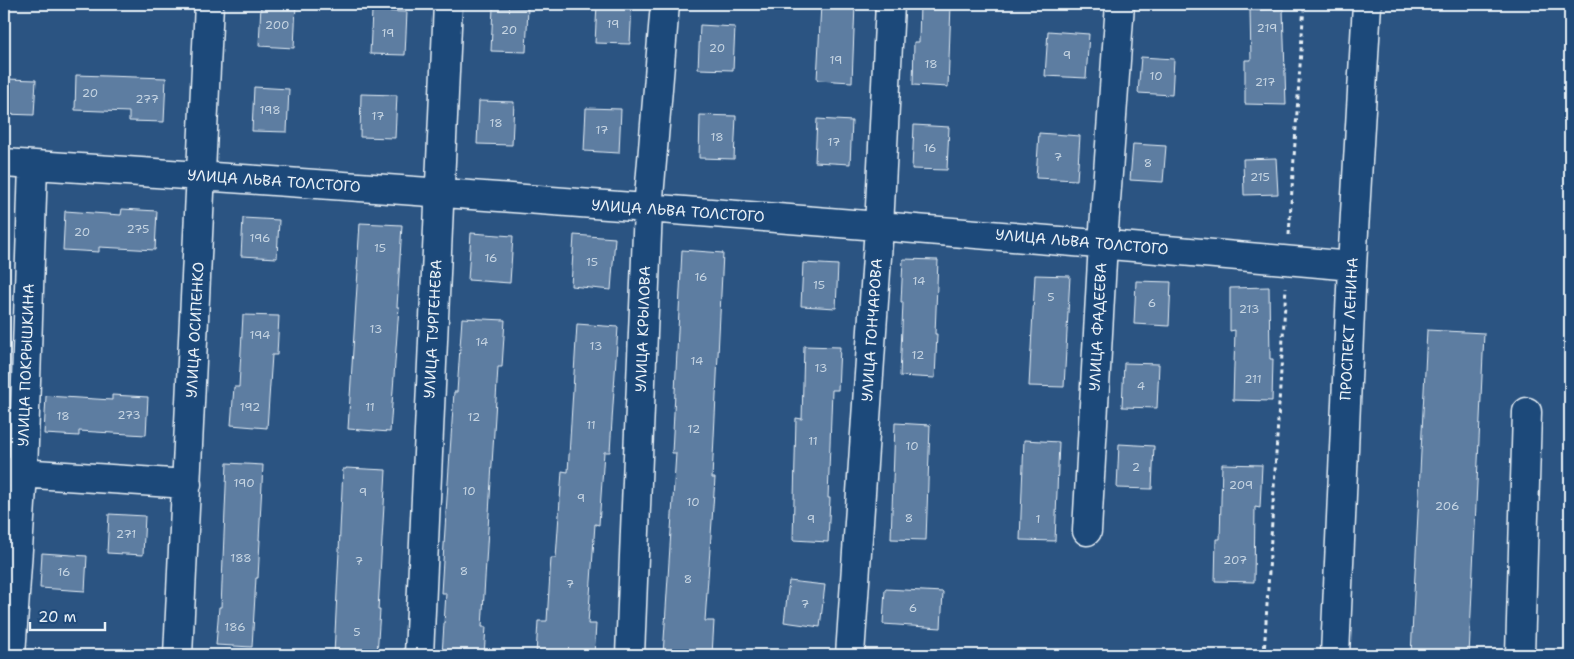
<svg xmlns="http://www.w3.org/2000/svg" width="1574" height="659" viewBox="0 0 1574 659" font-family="'Shantell Sans',sans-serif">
<rect width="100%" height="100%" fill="#2b5482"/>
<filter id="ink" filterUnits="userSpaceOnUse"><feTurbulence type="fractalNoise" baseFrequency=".02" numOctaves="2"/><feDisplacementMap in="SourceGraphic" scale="10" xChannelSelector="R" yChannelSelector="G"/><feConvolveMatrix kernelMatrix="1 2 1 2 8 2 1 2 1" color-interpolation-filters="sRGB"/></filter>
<g filter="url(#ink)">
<path fill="#5d7da1" stroke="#e8f1f8" d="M261 4H296L294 48 259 46Z
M597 4H632L630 44 595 43Z
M821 4H855L852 82 817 80Z
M920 4H951L948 87 913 85 914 42H919Z
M493 7 528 8 526 52 491 51Z
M1283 9 1286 105 1245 104V60H1251L1250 10Z
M372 11 407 12 405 55 370 54Z
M700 25 735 27 733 70 698 69Z
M1048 31 1089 34 1086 78 1045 76Z
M1141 57 1174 59 1172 95 1138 93Z
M76 75 166 78 164 122 129 121V112L75 110Z
M6 79 36 80 34 115 4 114Z
M254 87 289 89 287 132 252 131Z
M361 94 397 95 395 138 360 137Z
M479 101 514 102 512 145 477 144Z
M586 108 621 109 619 153 584 151Z
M700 115 736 116 734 159 699 158Z
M817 119 852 121 850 164 815 162Z
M914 125 949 127 947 170 912 169Z
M1039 133 1080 136 1077 180 1036 178Z
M1133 144 1166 146 1163 182 1130 180Z
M1276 158 1278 194 1244 195 1243 159Z
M122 209 157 211 155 250 99 247V252L63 250 65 211 121 215Z
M243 218 279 220 277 258 241 256Z
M360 223 402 225 397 307H399L390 432 348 429 358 270H357Z
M471 233 513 236 510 283 468 280Z
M574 235 615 238 611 290 571 286Z
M682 250 723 253 712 478H715L705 621H714L712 655H663L676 453H672Z
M903 259 938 260 935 334H937L935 378 900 376 903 302H901Z
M803 263 838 265 836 308 801 306Z
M1035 275 1070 276 1064 387 1029 386Z
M1136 281 1171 282 1169 326 1134 324Z
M1269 287 1270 359H1273L1272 401 1233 400 1235 330 1230 331V288Z
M243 315 279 316 277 355H272L267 428 231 425 234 387H239Z
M462 318 505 320 502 367H498L482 627H486L484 655H442L446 593H441L446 513 454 392H457Z
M577 324 618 327 610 452H604L599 525 595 524 588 624H596L594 655H536L538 621H547L551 558H556L562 471 568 472Z
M1427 330 1484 333 1469 655H1411Z
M804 346 840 347 838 390H832L828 498H830L828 542 793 540 796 418 802 419Z
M1124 363 1159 364 1157 408 1122 407Z
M112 395 148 397 146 435 79 431V436L44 434 46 396 112 400Z
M895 423 930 425 926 540 891 539Z
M1024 440 1059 442 1055 541 1020 540Z
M1119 444 1154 446 1152 489 1117 488Z
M227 463 263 465 259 540H260L258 578H256L252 647 216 645 219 607H221Z
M1222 464 1262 465 1260 508 1255 507 1254 582 1215 581 1216 539H1220Z
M346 468 386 470 378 610H380L377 655 334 654 343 469H346Z
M109 514 145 516 143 555 107 553Z
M42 553 87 556 85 591 40 588Z
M789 581 825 585 820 627 784 622Z
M885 589 943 592 941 628 883 624Z"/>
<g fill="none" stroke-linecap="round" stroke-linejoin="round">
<defs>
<path id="minor" d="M4 163C453 192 903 226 1352 266
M4 472 187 484
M1087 531 1103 243 1120 4
M11 655 23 473 33 165
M178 655 209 4
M419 655 448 4
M630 655 648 209 665 4
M850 655 879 227 890 4
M1335 655 1352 266 1367 4
M1520 655 1527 412"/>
</defs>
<use href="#minor" stroke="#e8f1f8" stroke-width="31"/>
<path stroke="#e8f1f8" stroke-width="3" stroke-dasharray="4 4" stroke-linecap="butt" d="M1289 235 1304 4
M1264 655 1286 287"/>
<use href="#minor" stroke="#1f4a7a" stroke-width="28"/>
</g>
</g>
<g text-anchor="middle" stroke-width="4" stroke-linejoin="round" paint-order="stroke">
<g font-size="12" fill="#c5d4e2">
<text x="613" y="28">19</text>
<text x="277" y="29">200</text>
<text x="1267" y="32">219</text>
<text x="509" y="34">20</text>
<text x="388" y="37">19</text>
<text x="717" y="52">20</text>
<text x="1067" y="59">9</text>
<text x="836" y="64">19</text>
<text x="931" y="68">18</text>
<text x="1156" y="80">10</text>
<text x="1265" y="86">217</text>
<text x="90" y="97">20</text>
<text x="147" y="103">277</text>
<text x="270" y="114">198</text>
<text x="378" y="120">17</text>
<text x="496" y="127">18</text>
<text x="602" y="134">17</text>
<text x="717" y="141">18</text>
<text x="834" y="146">17</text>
<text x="930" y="152">16</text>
<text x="1058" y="161">7</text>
<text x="1148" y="167">8</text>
<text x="1260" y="181">215</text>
<text x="138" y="233">275</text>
<text x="82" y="236">20</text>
<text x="260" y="242">196</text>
<text x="380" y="252">15</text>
<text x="491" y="262">16</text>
<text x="592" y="266">15</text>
<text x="701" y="281">16</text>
<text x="919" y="285">14</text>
<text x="819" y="289">15</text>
<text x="1051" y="301">5</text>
<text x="1152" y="307">6</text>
<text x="1249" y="313">213</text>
<text x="376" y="333">13</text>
<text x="260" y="339">194</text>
<text x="482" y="346">14</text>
<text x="596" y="350">13</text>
<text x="918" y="359">12</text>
<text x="697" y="365">14</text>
<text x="821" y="372">13</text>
<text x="1253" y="383">211</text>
<text x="1141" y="390">4</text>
<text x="250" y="411">192</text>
<text x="370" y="411">11</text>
<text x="129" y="419">273</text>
<text x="63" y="420">18</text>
<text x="474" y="421">12</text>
<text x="591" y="429">11</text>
<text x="694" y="433">12</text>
<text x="813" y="445">11</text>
<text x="912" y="450">10</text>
<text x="1136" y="471">2</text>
<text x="244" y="487">190</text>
<text x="1241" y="489">209</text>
<text x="469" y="495">10</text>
<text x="363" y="496">9</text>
<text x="581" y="502">9</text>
<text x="693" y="506">10</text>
<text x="1447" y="510">206</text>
<text x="909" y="522">8</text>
<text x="811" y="523">9</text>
<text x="1038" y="523">1</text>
<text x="126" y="538">271</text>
<text x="241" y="562">188</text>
<text x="1235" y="564">207</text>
<text x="359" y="565">7</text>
<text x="464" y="575">8</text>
<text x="64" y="576">16</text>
<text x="688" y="583">8</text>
<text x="570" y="588">7</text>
<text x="805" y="608">7</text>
<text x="913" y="612">6</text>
<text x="235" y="631">186</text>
<text x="357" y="636">5</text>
</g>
<g font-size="15" fill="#e8f1f8" stroke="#1f4a7a">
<text transform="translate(274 181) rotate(4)" y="5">УЛИЦА ЛЬВА ТОЛСТОГО</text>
<text transform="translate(678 211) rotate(4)" y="5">УЛИЦА ЛЬВА ТОЛСТОГО</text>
<text transform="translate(1082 242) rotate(5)" y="5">УЛИЦА ЛЬВА ТОЛСТОГО</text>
<text transform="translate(1098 327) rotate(-87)" y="5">УЛИЦА ФАДЕЕВА</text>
<text transform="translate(433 329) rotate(-87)" y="5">УЛИЦА ТУРГЕНЕВА</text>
<text transform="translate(643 329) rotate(-88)" y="5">УЛИЦА КРЫЛОВА</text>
<text transform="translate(1349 329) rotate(-87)" y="5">ПРОСПЕКТ ЛЕНИНА</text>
<text transform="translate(195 330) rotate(-87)" y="5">УЛИЦА ОСИПЕНКО</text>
<text transform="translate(872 330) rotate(-86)" y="5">УЛИЦА ГОНЧАРОВА</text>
<text transform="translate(26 365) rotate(-88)" y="5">УЛИЦА ПОКРЫШКИНА</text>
</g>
</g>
<rect width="1574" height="659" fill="none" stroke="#1f4a7a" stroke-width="20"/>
<rect x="10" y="10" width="1554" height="639" fill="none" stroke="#e8f1f8" stroke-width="2" filter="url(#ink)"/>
<path d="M30 622v8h75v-8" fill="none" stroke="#e8f1f8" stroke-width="2.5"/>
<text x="38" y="622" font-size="15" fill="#e8f1f8" stroke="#1f4a7a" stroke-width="4" paint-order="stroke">20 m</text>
</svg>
